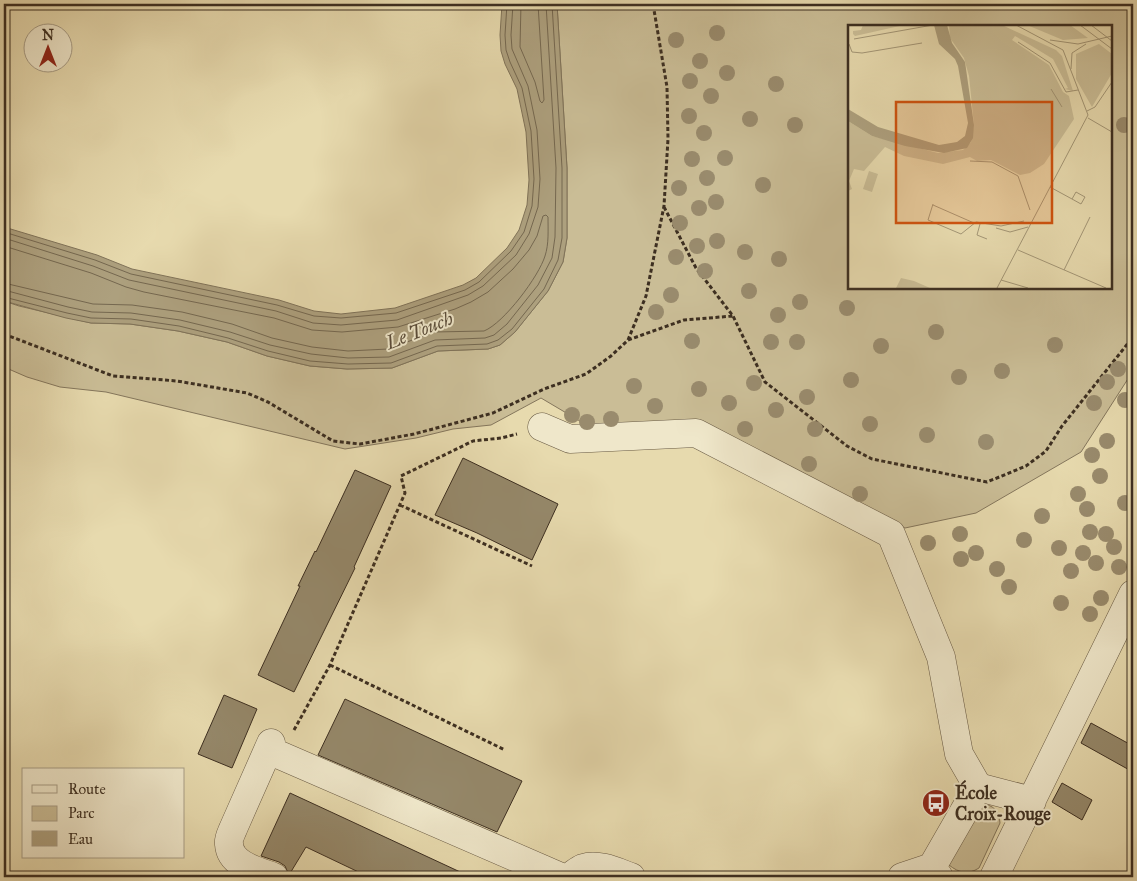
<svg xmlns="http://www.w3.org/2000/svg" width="1137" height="881" viewBox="0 0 1137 881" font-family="'IM FELL Great Primer',serif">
<rect width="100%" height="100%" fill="#e7daae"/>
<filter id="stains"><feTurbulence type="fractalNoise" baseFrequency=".004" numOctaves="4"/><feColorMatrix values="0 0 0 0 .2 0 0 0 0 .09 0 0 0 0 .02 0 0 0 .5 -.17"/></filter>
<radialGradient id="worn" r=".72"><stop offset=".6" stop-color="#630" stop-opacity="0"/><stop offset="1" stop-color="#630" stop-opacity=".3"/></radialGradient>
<path fill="#cabd96" stroke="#84765c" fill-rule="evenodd" d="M557 4H1133V371L1081 452 976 513 905 528 691 421 590 427 541 398 491 425 453 429 416 438 345 449 106 392 60 387 27 377 4 367V301L19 306 91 323 130 324 178 331 227 342 267 356 310 366 347 369 392 368 438 351 488 349 500 345 515 332 548 291 563 262 567 238V168ZM850 26H1111V288H850Z
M986 804C996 808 999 812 1000 823L979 868C968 875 959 873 949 865L980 806Z"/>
<path fill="#ada07e" stroke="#807359" d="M502 4H557L567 168V238L563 262 548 291 515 332 500 345 488 349 438 351 392 368 347 369 310 366 267 356 227 342 178 331 130 324 91 323 66 318 4 301V227L97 255 132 269 279 300 314 311 341 314 395 308 463 285 476 278 507 248 519 230 527 205 529 180 526 132 517 89 505 64 501 51 500 35Z"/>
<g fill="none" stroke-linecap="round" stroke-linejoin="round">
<path stroke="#756850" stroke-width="1" d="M521 4 520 47 535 82 540 101 542 103 544 100 538 4
M4 232 95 260 131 274 277 305 314 316 341 318 396 313 465 290 479 282 511 251 524 232 532 206 534 179 531 131 522 88 510 62 506 50 505 35 507 4
M4 238 93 266 129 280 276 311 313 323 341 325 397 320 468 295 483 286 516 255 529 234 538 207 540 179 537 130 528 86 512 49 511 35 513 4
M4 246 91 273 126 287 144 292 274 318 312 330 342 332 398 327 455 309 471 302 488 292 513 269 529 250 537 236 543 216 546 215 548 217C548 230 549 244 545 256 539 276 504 323 484 331L434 332 388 349 348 351 312 347 272 338 232 324 182 312 132 305 93 304 4 283
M4 290 68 307 92 312 131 313 180 320 230 332 270 345 311 354 348 358 389 357 435 340 485 338 494 335 507 324 538 285 552 258 555 237 556 168 546 4
M4 297 67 313 91 318 131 319 179 326 228 338 268 351 310 361 348 364 391 363 437 346 487 344 498 340 512 329 544 289 558 260 562 238V168L552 4"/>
</g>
<path fill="#95886a" stroke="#3d2f21" d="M463 458 558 504 532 560 477 533 435 515Z
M355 470 391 486 354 567 355 568 294 692 258 675 300 586H298L315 551 316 552Z
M224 695 257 709 232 768 198 754Z
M345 699 522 781 497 832 318 755Z
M1091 723 1133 746V772L1081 743Z
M1062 783 1092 800 1082 820 1052 802Z
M290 793 344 818 471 877H369L306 847 289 875 285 866 279 862 261 856Z"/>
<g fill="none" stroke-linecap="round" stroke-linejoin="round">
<defs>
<path id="minor" d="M542 427 570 439 696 433 891 534 941 657 959 754 978 787
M271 743 233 829C231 834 228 839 229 844 230 865 258 871 274 877
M268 750 561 877
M569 877C573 875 578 870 583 868 599 863 617 872 631 877
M902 877 932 867
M939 877 932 867 978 787 1032 801
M994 877 1133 594"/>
</defs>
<use href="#minor" stroke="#685a44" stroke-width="29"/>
<path stroke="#3d2f21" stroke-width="3" stroke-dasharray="4 2.5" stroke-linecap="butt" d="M664 207 696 268 733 316 765 382 847 446 872 459 987 482 1026 466 1046 451 1062 426 1133 337
M4 334 113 376 177 381 247 393 268 402 333 441 360 444 414 434 493 413 544 389 586 374 611 356 628 340 646 296 664 206 668 139 667 87 653 4
M628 340 684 320 733 316
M400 505 532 566
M330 665 505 750
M294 730 330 665 405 493 401 476 473 441 501 438 517 434"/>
<use href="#minor" stroke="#efe7ca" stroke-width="28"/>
</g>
<g fill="#998b6d">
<circle cx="717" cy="33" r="8"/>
<circle cx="676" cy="40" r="8"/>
<circle cx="700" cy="61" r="8"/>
<circle cx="727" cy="73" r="8"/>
<circle cx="690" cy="81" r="8"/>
<circle cx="776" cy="84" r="8"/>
<circle cx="711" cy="96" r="8"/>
<circle cx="689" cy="116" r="8"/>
<circle cx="750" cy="119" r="8"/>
<circle cx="795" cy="125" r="8"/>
<circle cx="1124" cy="125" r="8"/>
<circle cx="704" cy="133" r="8"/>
<circle cx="725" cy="158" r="8"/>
<circle cx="692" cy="159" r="8"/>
<circle cx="707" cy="178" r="8"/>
<circle cx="763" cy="185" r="8"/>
<circle cx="679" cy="188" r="8"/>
<circle cx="716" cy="202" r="8"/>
<circle cx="699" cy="208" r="8"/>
<circle cx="680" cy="223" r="8"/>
<circle cx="717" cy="241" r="8"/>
<circle cx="697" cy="246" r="8"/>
<circle cx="745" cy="252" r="8"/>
<circle cx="676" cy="257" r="8"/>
<circle cx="779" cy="259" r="8"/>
<circle cx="705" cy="271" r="8"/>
<circle cx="749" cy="291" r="8"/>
<circle cx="671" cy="295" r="8"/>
<circle cx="800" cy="302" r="8"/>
<circle cx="847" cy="308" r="8"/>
<circle cx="656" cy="312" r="8"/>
<circle cx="778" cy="315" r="8"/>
<circle cx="936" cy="332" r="8"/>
<circle cx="692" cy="341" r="8"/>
<circle cx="771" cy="342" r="8"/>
<circle cx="797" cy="342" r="8"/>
<circle cx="1055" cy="345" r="8"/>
<circle cx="881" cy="346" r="8"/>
<circle cx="1118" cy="369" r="8"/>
<circle cx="1002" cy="371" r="8"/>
<circle cx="959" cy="377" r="8"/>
<circle cx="851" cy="380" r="8"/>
<circle cx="1107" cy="382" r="8"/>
<circle cx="754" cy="383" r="8"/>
<circle cx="634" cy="386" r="8"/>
<circle cx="699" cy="389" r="8"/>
<circle cx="807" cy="397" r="8"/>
<circle cx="1125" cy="400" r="8"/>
<circle cx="729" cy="403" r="8"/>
<circle cx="1094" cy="403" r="8"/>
<circle cx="655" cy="406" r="8"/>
<circle cx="776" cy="410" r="8"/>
<circle cx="572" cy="415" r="8"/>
<circle cx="611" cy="419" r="8"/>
<circle cx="587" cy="422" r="8"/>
<circle cx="870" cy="424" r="8"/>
<circle cx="745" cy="429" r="8"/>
<circle cx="815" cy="429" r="8"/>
<circle cx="927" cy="435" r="8"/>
<circle cx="1107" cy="441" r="8"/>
<circle cx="986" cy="442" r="8"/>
<circle cx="1092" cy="455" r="8"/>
<circle cx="809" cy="464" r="8"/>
<circle cx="1100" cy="476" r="8"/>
<circle cx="860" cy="494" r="8"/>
<circle cx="1078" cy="494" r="8"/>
<circle cx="1125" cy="503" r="8"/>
<circle cx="1087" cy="509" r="8"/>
<circle cx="1042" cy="516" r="8"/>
<circle cx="1090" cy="532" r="8"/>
<circle cx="960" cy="534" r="8"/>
<circle cx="1106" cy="534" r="8"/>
<circle cx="1024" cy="540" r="8"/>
<circle cx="928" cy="543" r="8"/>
<circle cx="1114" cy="547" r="8"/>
<circle cx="1059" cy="548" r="8"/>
<circle cx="976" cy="553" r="8"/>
<circle cx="1083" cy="553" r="8"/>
<circle cx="961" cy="559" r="8"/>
<circle cx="1096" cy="563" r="8"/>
<circle cx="1119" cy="567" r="8"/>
<circle cx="997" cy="569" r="8"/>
<circle cx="1071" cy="571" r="8"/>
<circle cx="1009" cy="587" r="8"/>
<circle cx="1101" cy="598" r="8"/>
<circle cx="1061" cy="603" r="8"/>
<circle cx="1090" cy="614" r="8"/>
</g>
<defs>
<symbol id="bus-disc" viewBox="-11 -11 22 22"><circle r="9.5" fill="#8f2418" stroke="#efe7ca"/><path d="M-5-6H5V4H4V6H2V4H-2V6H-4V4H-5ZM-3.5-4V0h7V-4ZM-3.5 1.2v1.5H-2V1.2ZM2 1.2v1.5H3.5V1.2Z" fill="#fff"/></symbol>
</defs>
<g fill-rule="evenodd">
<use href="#bus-disc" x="920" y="787" width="32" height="32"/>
</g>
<g text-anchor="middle" stroke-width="4" stroke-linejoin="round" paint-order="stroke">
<g font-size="18" font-weight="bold" fill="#3d2f21" stroke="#efe7ca" text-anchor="start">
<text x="955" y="799">École<tspan x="955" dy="21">Croix-Rouge</tspan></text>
</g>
<g font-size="19" font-style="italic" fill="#594b38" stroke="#efe7ca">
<text transform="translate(419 330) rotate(-22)" y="7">Le Touch</text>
</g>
</g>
<g transform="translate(848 25)">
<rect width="264" height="264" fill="#e7daae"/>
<path d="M15 0H56L7 11 5 9V6L13 5ZM101 0H154L208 25 214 31 225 66 217 64 220 63 205 34 167 11 164 15 201 40 215 67 221 71 226 94 196 139 182 148 172 150 143 135 129 136 122 132 95 139 56 131 37 122 16 146 6 144 1 156 4 164 0 166V96L24 111 90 128 115 125 123 117 126 100 121 51 116 33 102 13ZM179 0H222L240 13 215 15ZM251 19 264 29V48L244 82 228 54V29ZM21 146 30 149 24 167 15 164ZM53 253 66 256 82 263H48Z" fill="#cabd96"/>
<path d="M86 0H99L104 18 117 37 126 100 125 113 119 123 96 128 57 121 24 111 0 96V84L30 102 91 120 109 117 117 111 120 98 110 41 107 34 91 19Z" fill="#ada07e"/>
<path fill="none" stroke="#a39676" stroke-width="1" d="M232 0 264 24M243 0 264 16M6 14 85 0M202 15 230 19 264 11M170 17 202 38 218 67 230 65M1 19 4 27 14 28 74 18M223 44 224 28 238 19M203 64 214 82M239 86 247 82 264 57M240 93 264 107M122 136 144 137 170 151 182 185M202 162 224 174 233 179 237 172 228 167 224 174M85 179 80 195 113 209 128 197 153 201 176 196M85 180 126 198M132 199 129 210 139 214M148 203 162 207 180 202M170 225 258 263M216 245 242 192M153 255 180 263M149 263 240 90 215 25 168 0"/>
<path fill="#ce530f" fill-opacity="0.15" stroke="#ce530f" stroke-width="2.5" d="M48 77H204V198H48Z"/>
<rect width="264" height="264" fill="none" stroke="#3d2f21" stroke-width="2.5"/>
</g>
<rect width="1137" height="881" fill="none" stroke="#e7daae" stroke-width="20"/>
<rect x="5" y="5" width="1127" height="871" fill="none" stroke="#3d2f21" stroke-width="2.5"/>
<rect x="10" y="10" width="1117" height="861" fill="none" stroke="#3d2f21"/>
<rect x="22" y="768" width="162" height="90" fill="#efe7ca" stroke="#a89d86"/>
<rect x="32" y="785" width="25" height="8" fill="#efe7ca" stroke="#a89d86"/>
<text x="68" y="794" font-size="15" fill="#3d2f21">Route</text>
<rect x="32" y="806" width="25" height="15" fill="#cabd96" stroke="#a89d86"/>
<text x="68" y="818" font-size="15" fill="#3d2f21">Parc</text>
<rect x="32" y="831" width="25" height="15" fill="#ada07e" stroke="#a89d86"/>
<text x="68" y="844" font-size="15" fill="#3d2f21">Eau</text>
<g transform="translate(48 48)"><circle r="24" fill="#efe7ca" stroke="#a89d86"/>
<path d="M0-4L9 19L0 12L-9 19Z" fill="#8f2418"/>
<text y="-8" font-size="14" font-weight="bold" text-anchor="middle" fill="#3d2f21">N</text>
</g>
<rect width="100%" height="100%" filter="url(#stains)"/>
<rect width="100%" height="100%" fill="url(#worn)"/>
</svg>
